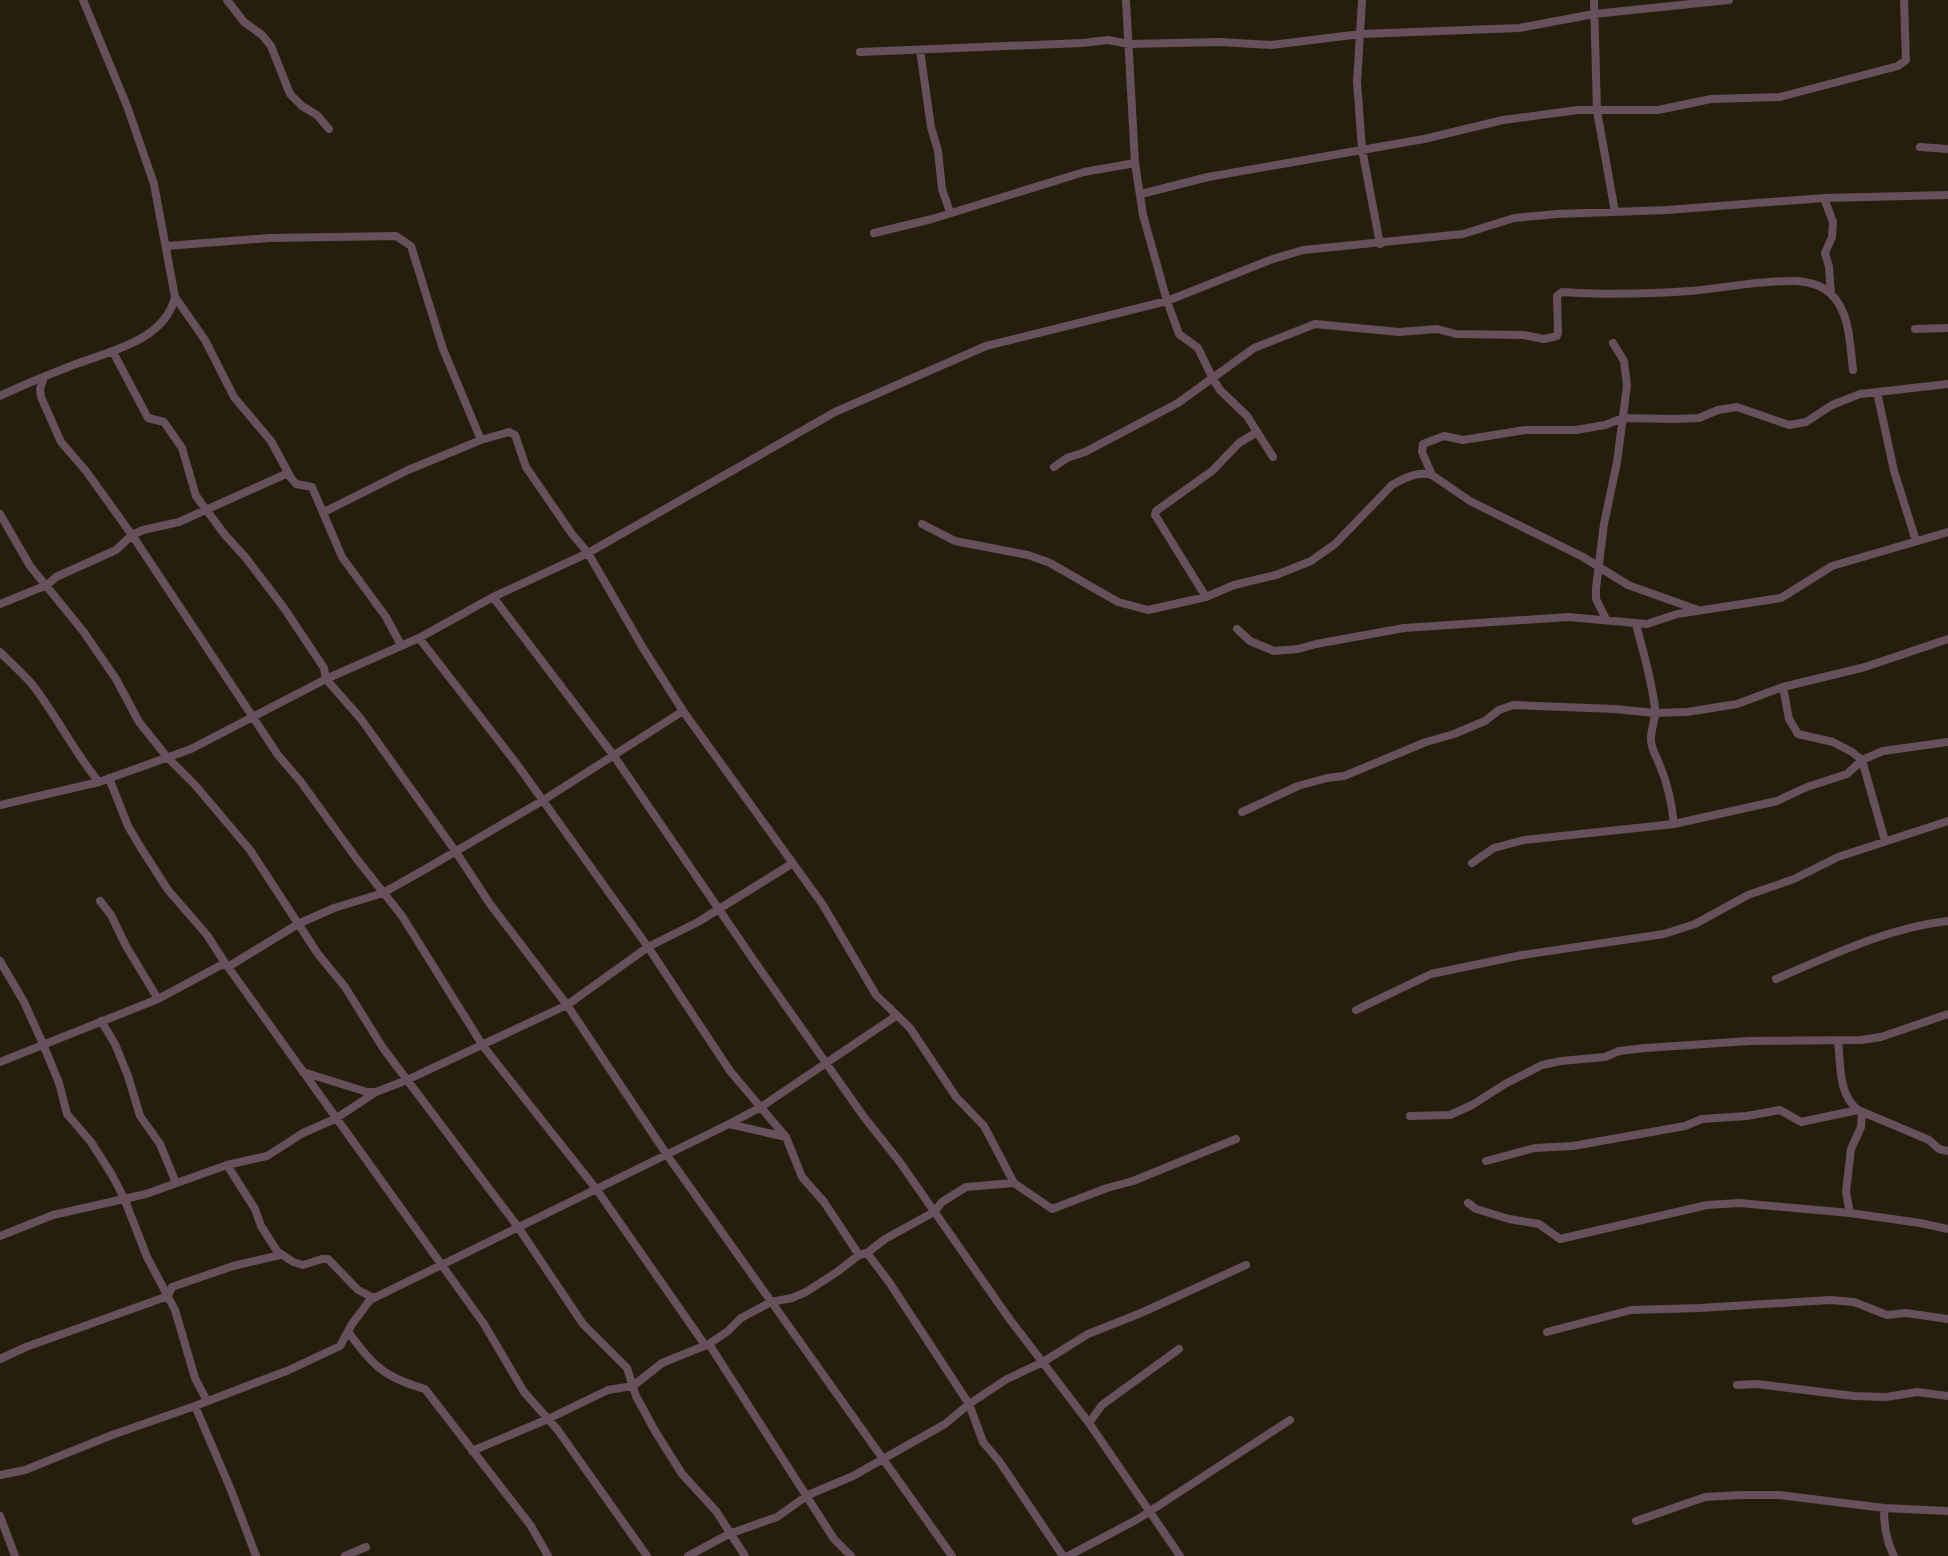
<svg xmlns="http://www.w3.org/2000/svg" width="1948" height="1556" viewBox="0 0 1948 1556" font-family="Montserrat,sans-serif">
<rect width="100%" height="100%" fill="#261e0d"/>
<g fill="none" stroke-linecap="round" stroke-linejoin="round">
<path stroke="#66505b" stroke-width="8" d="M227 0 244 22 262 35 271 46 290 94 302 106 317 115 329 129
M1126 0 1135 163 1143 215 1167 301 1179 334 1198 348 1213 379 1220 390 1247 416 1273 457
M1362 0 1357 82 1362 149 1380 244
M1594 0 1597 111 1615 212
M920 50 931 127 938 151 942 189 950 212
M860 52 1082 43 1108 40 1129 44 1220 42 1271 45 1361 34 1519 28 1594 14 1729 0
M1920 147 1948 149
M1141 194 1208 177 1424 139 1503 120 1578 110H1658L1711 99 1780 97 1898 66 1906 60 1904 0
M1824 198 1833 222 1832 237 1825 253 1829 267 1831 294
M874 233 932 219 1084 172 1135 163
M166 246 270 238 396 236 411 246 443 349 481 440
M175 297 205 340 234 397 271 441 291 478 296 484 312 487 342 557 386 617 401 645
M1915 329 1948 328
M113 352 148 418 164 422 182 448 196 496 225 535 246 558 284 608 324 668 326 679 361 719 456 852 490 904 567 1005 667 1155 952 1556
M44 377 40 389 41 397 61 442 86 471 132 535 278 755 301 782 356 858 402 916 483 1046 597 1190 705 1345
M1877 392 1894 471 1916 541
M0 396C25 384 50 374 76 364 111 351 165 340 175 297L154 184 127 106 83 0
M1054 467 1067 458 1085 452 1178 403 1254 348 1315 324 1399 332 1437 329 1456 334 1523 335 1544 339 1557 336 1558 332 1557 296 1562 292C1604 295 1647 294 1690 291 1725 288 1761 280 1797 281 1809 282 1822 285 1831 294 1850 312 1850 345 1853 370
M324 512 408 470 481 440 509 432 515 435 526 467 572 534 588 553 643 648 683 711 823 905 876 995 910 1028 956 1097 984 1126 1014 1183
M0 514 30 566 83 631 116 679 139 722 167 757 195 785 250 850 318 954 345 987 383 1048 518 1227 583 1324 627 1368 636 1396 655 1431 682 1474 716 1511 745 1556
M922 524 955 541 1028 555 1050 563 1118 602 1148 610 1206 597 1234 585 1276 575 1311 561 1335 544 1392 485C1404 478 1418 471 1432 475
M493 597 614 756 757 965 864 1117 899 1161 1008 1317 1089 1423 1180 1556
M1206 597 1155 515 1156 511 1212 471 1239 443 1257 432
M0 604 47 585 56 577 116 550 132 535 143 530 179 522 288 473
M1698 610 1628 585 1583 557 1470 501 1432 475 1422 452 1423 444 1444 436 1463 440 1525 430H1576L1605 425 1623 418 1674 419 1699 418 1718 410 1737 407 1789 425 1806 422 1832 405 1860 394 1948 384
M1606 619 1596 599V588L1604 524 1617 462 1627 386 1624 361 1613 343
M1636 624C1643 653 1652 679 1655 709 1656 720 1650 730 1651 741 1652 751 1657 757 1660 766 1667 782 1672 806 1674 824
M1237 629 1250 641 1274 651 1298 649 1316 644 1404 628 1568 617 1647 624 1677 614 1781 598 1832 566 1948 532
M419 638 516 763 648 947 730 1071 786 1137 802 1177 824 1202 859 1255
M0 652C10 662 21 672 31 683 56 714 73 751 99 782
M1783 687 1865 667 1948 639
M109 778 128 826 141 848 168 890 207 935 225 963
M0 805 99 782 191 749 326 679 419 638 493 597 588 553 835 412 986 346 1167 301 1270 260 1303 250 1463 234 1514 218 1557 214 1667 210 1824 198 1948 195
M1242 812 1298 786 1327 778 1344 776 1426 742 1454 734 1485 721 1499 710 1513 705 1615 709 1655 713 1687 712 1737 704 1783 687 1789 719 1798 734 1833 742 1852 752 1862 760 1885 841
M1472 863 1494 848 1524 840 1674 824 1777 801 1807 787 1847 774 1862 760 1883 751 1948 742
M100 901 111 915 126 946 158 999
M0 961 24 1002 43 1044 59 1083 67 1114 91 1142 112 1175 124 1198 147 1257 175 1310 195 1378 207 1401
M228 967 484 1324 524 1392 557 1429 647 1556
M1776 979C1832 955 1887 928 1948 921
M1356 1010 1431 974 1522 955 1664 934 1695 924 1748 895 1794 879 1838 857 1948 821
M101 1021 115 1044 128 1076 140 1116 160 1144 176 1183
M1838 1041C1841 1066 1838 1094 1858 1110L1929 1140 1939 1149 1948 1151
M0 1062 158 999 225 963 228 967 298 924 334 908 383 893 429 867 542 801 683 711
M303 1072 367 1092H376L407 1080 567 1005 648 947 698 922 793 863
M1410 1116 1450 1115 1472 1105 1505 1084 1542 1065 1561 1061 1605 1057 1619 1051 1645 1048 1750 1041 1861 1040 1881 1037 1948 1014
M729 1124 786 1137
M1486 1161 1535 1148 1573 1146 1685 1126 1702 1119 1747 1116 1780 1110 1801 1122 1858 1110
M227 1165 255 1209 261 1226 277 1251 293 1262 303 1265 322 1259H328L358 1290 374 1298
M1468 1203 1476 1209 1509 1219 1539 1224 1560 1239 1707 1205 1739 1203 1850 1213 1920 1223 1948 1229
M1850 1213 1846 1192 1851 1149 1861 1127 1862 1112
M0 1236 53 1215 146 1194 227 1165 267 1156 303 1133 335 1119 376 1092
M867 1253 889 1282 969 1404 983 1442 999 1461 1063 1556
M348 1332C374 1366 383 1377 425 1389L531 1526 548 1556
M1547 1332 1631 1310 1700 1308 1830 1300 1854 1302 1887 1315 1906 1313 1948 1319
M709 1344 834 1539 851 1556
M0 1359 26 1347 168 1296 172 1287 233 1266 280 1255
M1737 1385 1757 1384 1854 1396 1886 1397 1917 1392 1948 1396
M195 1406 231 1490 256 1556
M1089 1423 1102 1405 1179 1349
M472 1451 548 1419 608 1390 633 1386 662 1363 709 1344 728 1331 741 1318 771 1302 792 1298 806 1292 837 1272 859 1255 867 1253 885 1239 934 1212 942 1202 966 1187 1014 1183 1052 1209 1107 1188 1133 1181 1236 1139
M0 1475 25 1470 112 1435 195 1406 289 1370 340 1346 352 1324 370 1300 729 1124 761 1107 896 1016
M1884 1508C1884 1526 1886 1540 1894 1556
M0 1516 15 1556
M1636 1521 1705 1497 1740 1495H1779L1884 1508 1948 1511
M345 1556 366 1547
M688 1556 729 1534 777 1517 808 1495 853 1476 945 1424 969 1404 1007 1379 1043 1362 1088 1334 1141 1313 1246 1265
M1068 1556 1138 1519 1290 1420"/>
</g>
</svg>
